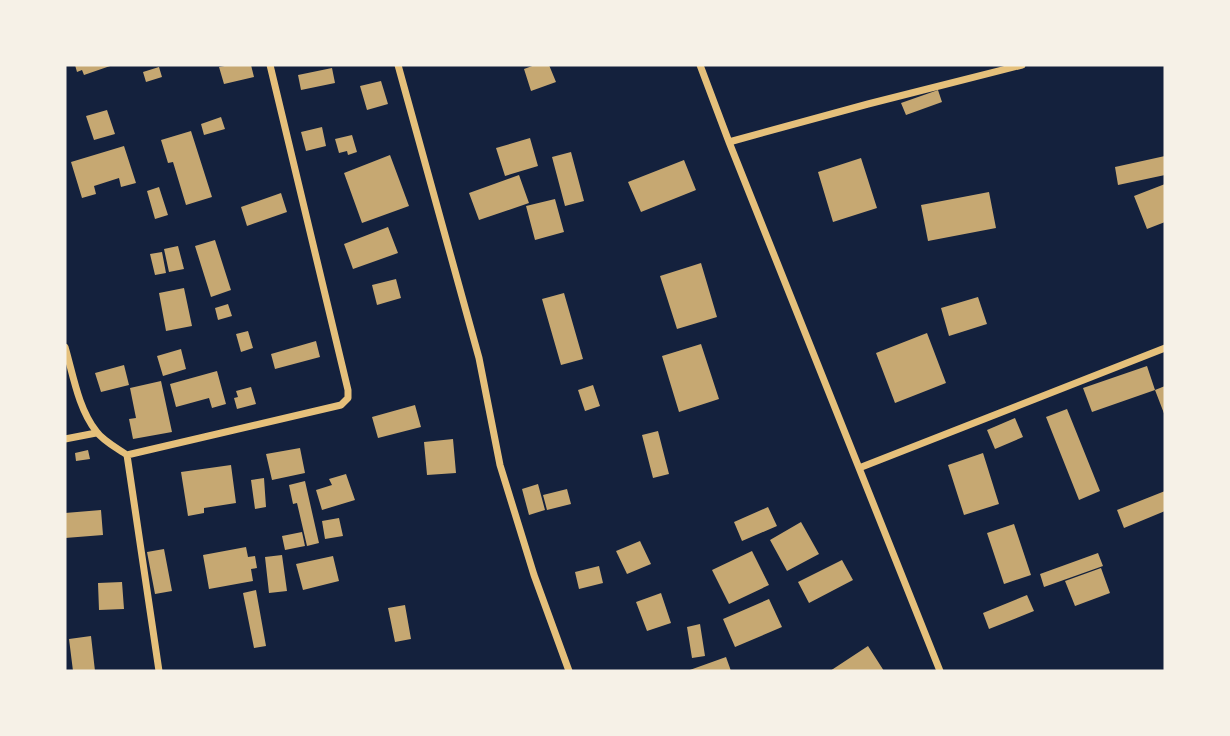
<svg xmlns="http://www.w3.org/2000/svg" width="1230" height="736" viewBox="0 0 1230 736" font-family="Raleway,sans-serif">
<rect width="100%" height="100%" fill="#14213d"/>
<path fill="#c6a872" d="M75 65H113L84 75 82 70 77 72Z
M230 65H251L254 77 224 84 219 67Z
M535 65H549L556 82 531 91 524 69Z
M159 67 162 77 146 82 143 72Z
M332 68 335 83 301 90 298 75Z
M381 81 388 104 367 110 360 86Z
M938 90 942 102 906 115 901 103Z
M107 110 115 134 94 140 86 116Z
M221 117 225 129 204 135 201 124Z
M322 127 326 146 306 151 301 132Z
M191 131 212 197 186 205 173 162 168 163 161 140Z
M352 135 357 152 348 155 347 151 339 153 335 139Z
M530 138 538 166 505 176 496 148Z
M124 146 136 183 121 187 119 178 94 186 96 194 82 198 71 162Z
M571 152 584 201 565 206 552 157Z
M390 155 409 206 362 223 344 173Z
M1165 156V175L1118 185 1115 167Z
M861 158 877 208 833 222 818 172Z
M684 160 696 190 641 212 628 182Z
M519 175 529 203 479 220 469 193Z
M1165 184V222L1147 229 1134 196Z
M159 187 168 215 155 219 147 191Z
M989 192 996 228 928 241 921 205Z
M281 193 287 212 247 226 241 207Z
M555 199 564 232 535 240 526 206Z
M388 227 398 253 353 269 344 244Z
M215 240 231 290 211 297 195 246Z
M178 246 184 269 169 272 164 249Z
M162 252 166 273 155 275 150 254Z
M701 263 717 317 677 329 660 276Z
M396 279 401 298 377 305 372 285Z
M184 288 192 326 166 331 159 293Z
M564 293 583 359 561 365 542 299Z
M978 297 987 324 949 336 941 308Z
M228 304 232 316 218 320 215 308Z
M248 331 253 348 241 352 236 334Z
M927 333 946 383 895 403 876 353Z
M316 341 320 357 275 369 271 354Z
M701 344 719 399 679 412 662 356Z
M181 349 186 369 163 376 157 356Z
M124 365 129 385 101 392 95 373Z
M1147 366 1155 390 1092 412 1083 388Z
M217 371 226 404 212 408 209 398 176 407 170 384Z
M161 381 172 432 133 439 129 419 136 418 130 388Z
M593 385 600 406 585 411 578 390Z
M1165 386V416L1155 390Z
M251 387 256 404 237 409 234 398 238 397 236 391Z
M415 405 421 427 378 438 372 417Z
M1067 409 1100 491 1079 500 1046 417Z
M1015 418 1023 437 995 449 987 430Z
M658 431 669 474 653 478 642 435Z
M453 439 456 473 427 475 424 442Z
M300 448 305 473 272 480 266 454Z
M88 450 90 459 76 461 75 453Z
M983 453 999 504 964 515 948 465Z
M231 465 236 503 204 508V513L188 516 181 472Z
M346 474 355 500 322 510 316 490 332 485 329 479Z
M264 478 266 507 255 509 251 480Z
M305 481 319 543 307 546 297 503 293 504 289 485Z
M538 484 545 510 529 515 522 489Z
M567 489 571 504 547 510 543 495Z
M1165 491V511L1124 528 1117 510Z
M768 507 777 526 742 541 734 522Z
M101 510 103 535 65 538V513Z
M339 518 343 536 325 539 322 521Z
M801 522 819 554 787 571 770 540Z
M1014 524 1031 575 1004 584 987 533Z
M302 532 305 546 285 550 282 536Z
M640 541 651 564 627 574 616 551Z
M246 547 248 557 255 556 257 568 251 569 253 581 209 589 203 555Z
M164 549 172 591 155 594 147 552Z
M752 551 769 585 729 604 712 570Z
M1098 553 1103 566 1044 587 1040 574Z
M282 555 287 591 269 593 265 557Z
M333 556 339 581 303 590 296 564Z
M842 560 853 580 809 603 798 582Z
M599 566 603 583 579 589 575 572Z
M1101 568 1110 593 1075 606 1065 581Z
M122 582 124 609 99 610 98 583Z
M256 590 266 646 254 648 243 593Z
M661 593 671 623 647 631 636 602Z
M1027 595 1034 611 989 629 983 613Z
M769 599 782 627 735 647 723 619Z
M405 605 411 639 395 642 388 608Z
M700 624 705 656 692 658 687 627Z
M91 636 95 671H73L69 639Z
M868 646 884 671H830Z
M726 657 731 671H687Z"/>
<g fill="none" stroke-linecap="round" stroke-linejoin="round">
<path stroke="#e5c07b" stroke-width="7" d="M398 65 479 358 500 465 534 575 569 671
M700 65 729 142 940 671
M729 142 868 104 1022 65
M65 347C73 374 78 408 96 431 103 441 117 448 127 455L159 671
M65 439 96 433
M127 455 341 405 348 398V390L270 65
M859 468 1165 348"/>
</g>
<rect width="1230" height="736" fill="none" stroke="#f6f1e7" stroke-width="133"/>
</svg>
